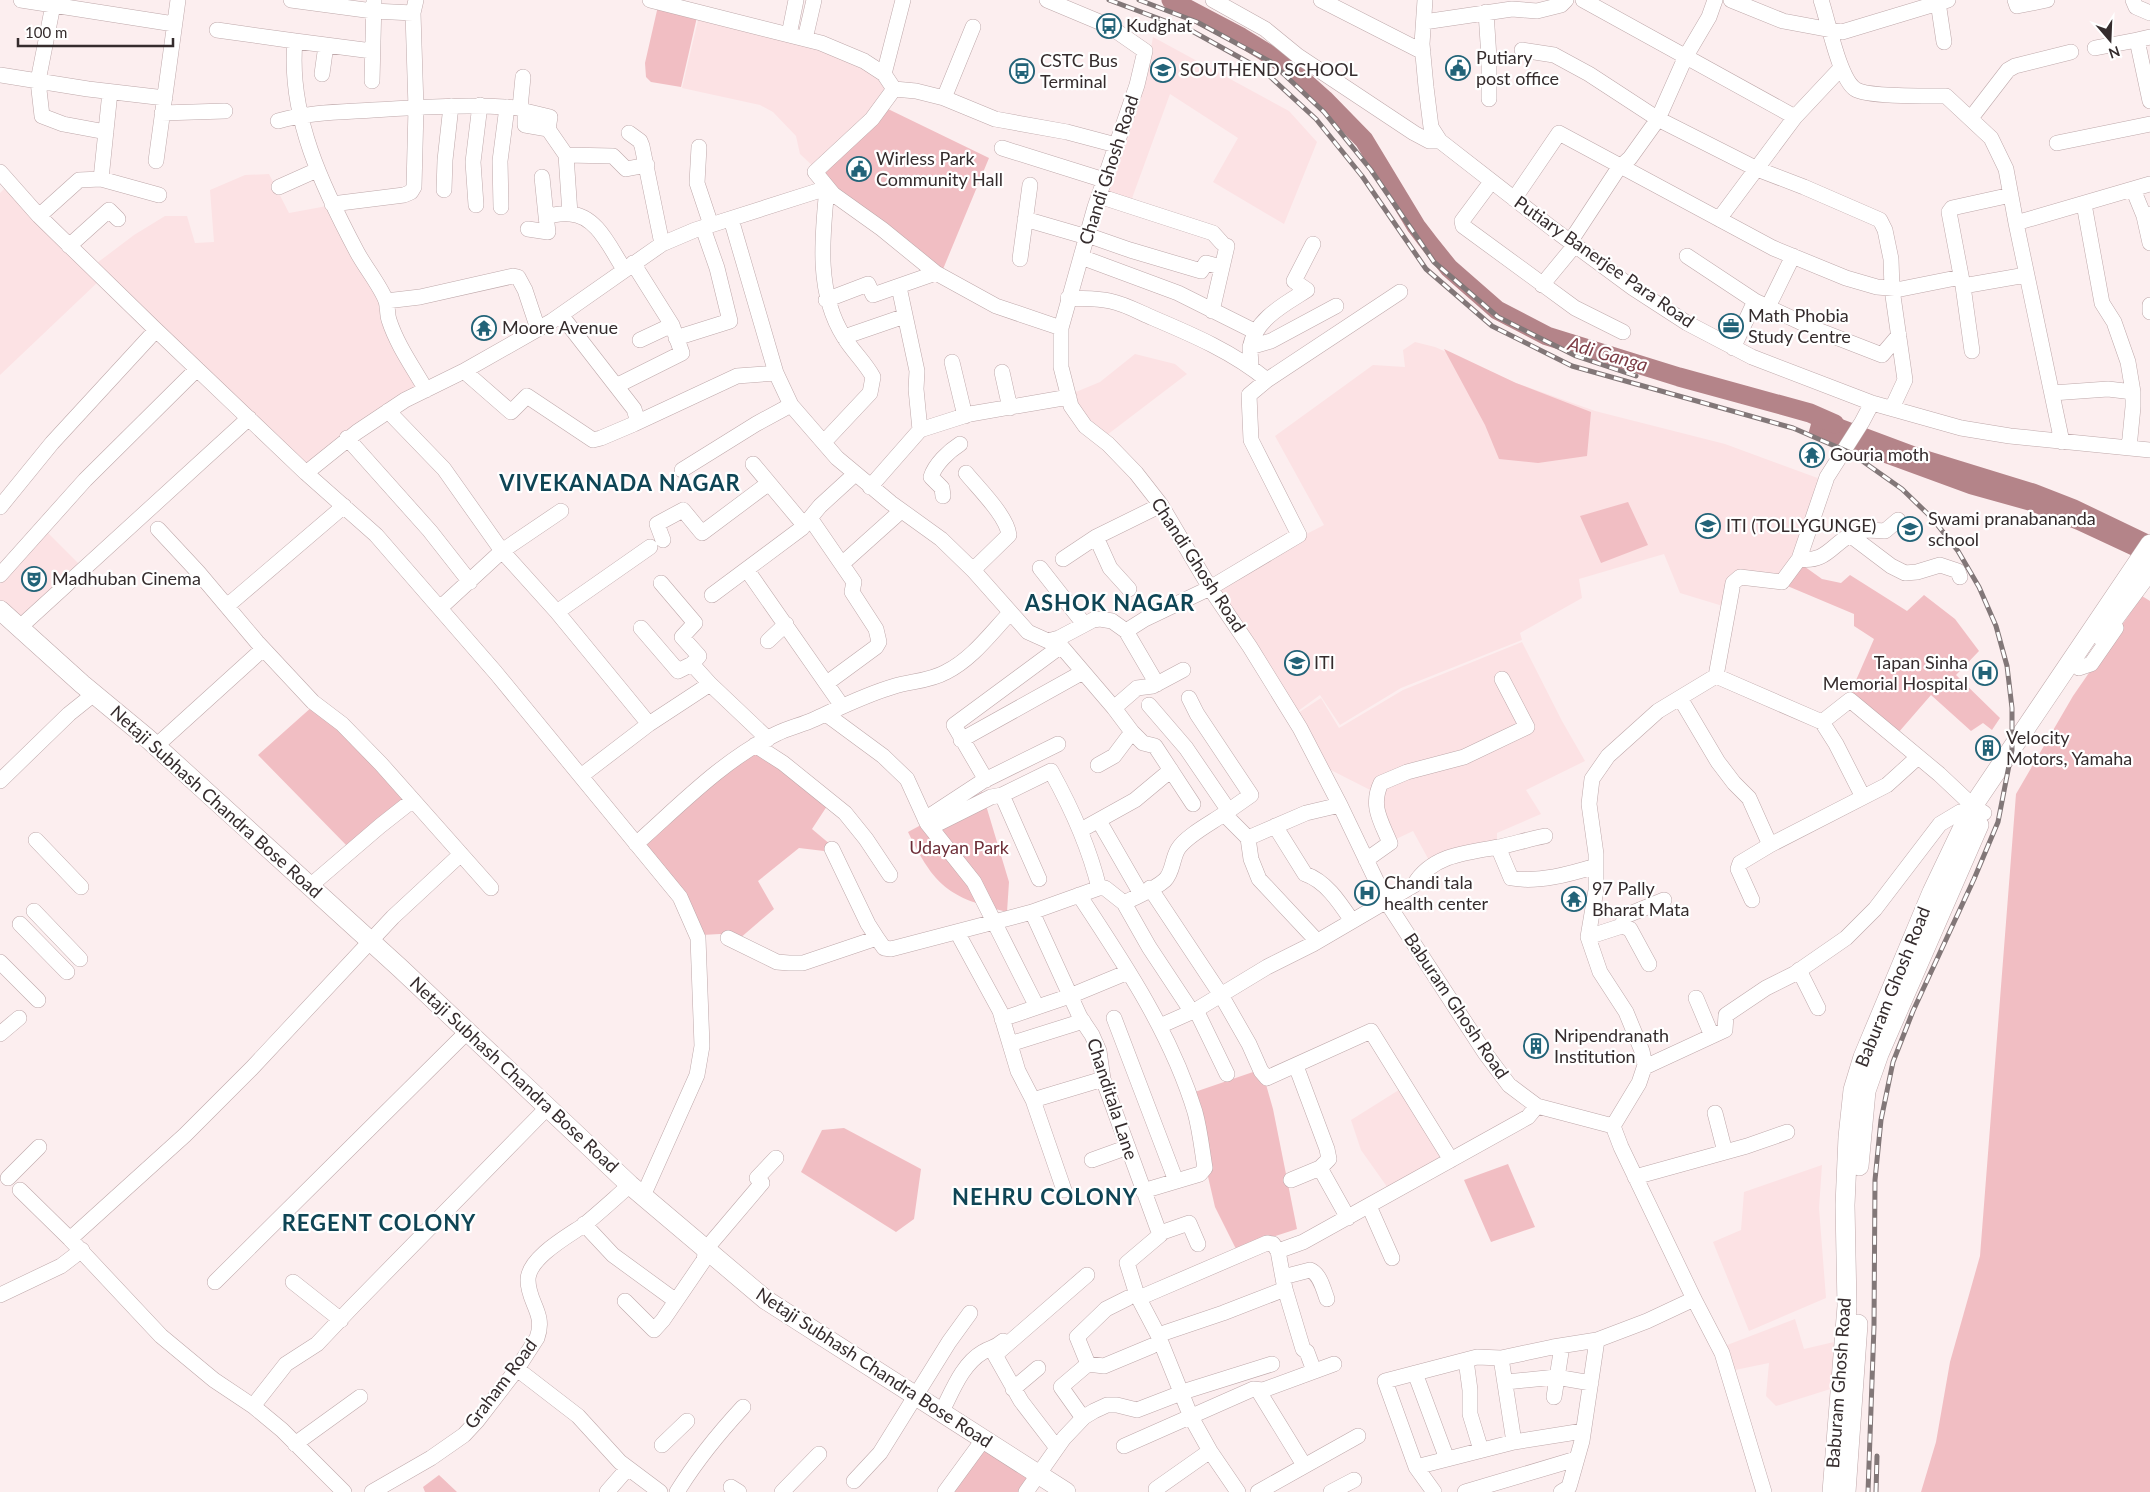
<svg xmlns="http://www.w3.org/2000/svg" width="2150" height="1492" viewBox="0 0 2150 1492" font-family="Lato,sans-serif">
<rect width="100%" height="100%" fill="#fceeef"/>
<path fill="#fce2e4" d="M699 16 820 47 863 63 891 90 815 168 800 154 796 136 773 112 760 105 682 88Z
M1153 37 1289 111 1317 142 1284 224 1213 182 1238 138 1170 94 1131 201 1107 193 1145 80Z
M269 174 289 213 327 206 383 302 423 389 306 470 93 266 134 235 165 216H187L195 243 214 242 210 190 245 175Z
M5 188 99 281 0 375V193Z
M1415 342 1435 347 1516 383 1595 411 1725 444 1823 480 1796 557 1782 577 1739 575 1726 607 1680 593 1664 554 1579 579 1582 598 1520 633 1522 640 1401 688 1340 725 1320 695 1294 714 1213 582 1324 525 1275 436 1373 365 1405 367 1403 350Z
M1135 354 1175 364 1187 374 1103 438 1087 425 1071 394 1100 382Z
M43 528 81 566 20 625 0 607V579Z
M1522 642 1562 721 1585 761 1526 790 1541 814 1497 833V844L1431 864 1413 831 1392 841 1380 795 1323 766 1298 713 1321 698 1339 728 1403 690Z
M1402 1088 1447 1160 1390 1191 1361 1150 1351 1120Z
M1822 1165 1819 1208 1826 1298 1749 1331 1713 1242 1741 1230 1744 1192Z
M1795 1319 1804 1349 1834 1342 1840 1386 1776 1406 1766 1396 1769 1363 1730 1371 1722 1347Z"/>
<path fill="#f1bec3" d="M658 6 697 17 681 87 651 82 646 77 645 63Z
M886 108 989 158 941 274 819 173Z
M1444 349 1516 383 1591 412 1587 456 1538 463 1499 459 1485 425Z
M1628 502 1648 545 1601 563 1580 516Z
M1801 564 1822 579 1841 583 1850 575 1907 611 1924 595 1955 619 1979 651 1956 675 2000 718 1992 730 1983 723 1971 731 1931 695 1898 733 1850 694 1874 639 1854 626V614L1785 585Z
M2142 596 2150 601V1492H1921L1936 1442 1950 1362 1980 1256 2016 794 2073 696Z
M313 706 335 720 407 800 350 849 258 755Z
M755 750 829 803 812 829 831 845 824 851 799 848 758 881 774 909 739 939 720 934 702 935 636 842Z
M982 792 1009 882 1007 912C948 897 935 887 908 832Z
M1253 1072 1265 1081 1273 1109 1297 1229 1236 1249 1215 1207 1189 1094Z
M844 1128 921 1169 914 1219 896 1232 801 1172 822 1130Z
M1508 1164 1535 1227 1491 1242 1464 1180Z
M983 1444 1034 1476 1023 1492H948Z
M439 1475 457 1492H425L423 1487Z"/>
<path fill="#b48489" d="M1815 409 1922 449 2036 484 2077 500 2150 535V564L2077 530 2030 511 1969 494 1808 435Z"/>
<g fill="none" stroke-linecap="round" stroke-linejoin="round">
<path stroke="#b48489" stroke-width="19" d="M1171 0 1241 37 1286 65 1324 99 1364 140 1416 226 1429 243 1449 268 1497 310 1547 336 1679 377 1810 413 1835 424"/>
<defs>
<path id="minor" d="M21 0 53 5
M291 0 373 11 413 13
M650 0 821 43 864 61 884 74 894 89 872 119 815 172 833 194 882 229 936 273 996 306 1061 328
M1047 0 1109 26 1145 51 1137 85 1095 207 1061 328V367L1071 406 1085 426 1108 444 1136 473 1161 505 1210 588 1250 647 1300 728 1340 805 1386 901 1485 1053 1509 1085 1537 1106 1613 1126
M1213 0 1265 29 1298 56 1414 133 1429 141H1440
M1321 0 1423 52
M1425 0 1422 44 1426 87 1431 127 1440 141 1553 229 1633 288 1687 323 1752 357 1872 403 1961 428 2010 436 2150 450
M1583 0 1795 117
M1731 0 1783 21 1842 32 1948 0
M1821 0C1828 20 1839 78 1855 89 1866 97 1929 96 1946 96L1991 138 2006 169 2016 223 2150 184
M2015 0 2017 6 2047 0
M2133 0 2136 7 2150 13
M1938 2 1944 42
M1486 12 1489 58V99
M1424 22 1512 9 1537 11 1561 5 1566 0
M217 30 295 41C288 116 323 188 357 252 365 267 381 287 386 301 388 307 387 314 389 320 397 345 413 367 426 390
M789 35 796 0
M2150 37 2137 40 2150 101
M805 39 814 0
M295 41 372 51
M2095 48 2137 40
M1522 50 1554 55 1589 74 1658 119 1757 169 1804 187 1880 220 1885 230 1891 259 1892 289 1905 380 1892 408
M322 74 326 45
M884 74 903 0
M0 75 88 89 165 98
M372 81 374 0
M894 89 916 91 944 98 995 119 1067 132 1116 145
M944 98 973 27
M520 108 525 111V125L548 129 566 155 570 214
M525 111 550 117 548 129
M162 113 225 111
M1971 118 2008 70 2015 66 2071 52
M278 121C309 112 341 112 373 110 422 107 471 104 520 108L523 77
M106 132 63 124 42 116 38 81 53 5 174 24
M629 133 640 141 642 146 662 244
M2057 143 2150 124
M699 147 697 183 711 225
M1002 148 1104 180
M566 155 613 156 626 169 647 165
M156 161 178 0
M0 172 39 216 153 327 306 473 376 535 496 673 680 897 698 938 702 1046 697 1075 643 1196
M542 177 546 216
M101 179 110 92
M1491 182 1462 221 1463 226 1575 308 1623 332
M279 187 317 170
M2133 189 2144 216 2150 214
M444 190 445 160 451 106
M1099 196 1213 233 1222 243
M1514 199 1559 133 1773 248 1846 278 1877 287 1901 289 1961 277
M332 204 404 195 411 192 414 187 416 108 413 13 416 0
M2084 204 2102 303 2114 322 2128 362 2133 392V407L2129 448
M476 205 473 162 480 105
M501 207 500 161 507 107
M39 216 79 180 101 179 159 195
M2144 216 2150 243
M731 219 776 373 791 405 837 458 891 503 941 539 973 570 1028 632 1048 641 1059 638 1093 620 1100 619 1112 621 1126 631 1157 684
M1025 219 1087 237
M1719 219 1795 117 1841 68
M2016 223 2062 442
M528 229 548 232 546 216C554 215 562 213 570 214 597 215 611 250 624 269
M1087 235 1130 250 1201 271 1206 263 1221 267
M1570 242 1618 169 1630 158 1658 119 1686 56 1709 17 1715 0
M69 246 109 210 118 219
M1687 256 1755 301 1815 329 1882 355 1899 335
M1081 257 1178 293 1256 332
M1020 259 1030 185
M1542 285 1575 245
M1963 286 2026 275
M899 287 917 371 916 389 920 430
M1068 298C1082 299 1097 298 1110 301 1125 304 1139 312 1153 318 1193 335 1233 352 1267 380
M826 300 868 284 873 295 936 273
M386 301 420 297 513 276 518 277 525 290 538 329
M1768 307 1793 256
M1212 311 1227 246
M2150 312V305
M561 315 634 409 638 422
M844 337 905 316
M676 338 730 321 717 268 703 228
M640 340 672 325
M1250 347 1271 341 1336 306
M1733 348 1755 301
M1972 351 1963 286 1949 212 1952 208 2011 195
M952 362 965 416
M1251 367C1251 361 1250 354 1250 348 1255 319 1285 304 1307 290L1294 281 1313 244
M464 371 511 412 527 396 593 440 601 438 634 424 737 376 776 373
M1002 372 1010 408
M616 386 682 353 672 325 633 263
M2052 393 2108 389 2133 392
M388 411 444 469 502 551 557 612
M347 438 430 531 470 582
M753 464 804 525
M682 470 756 424 791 405
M306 473 357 432 405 400 464 371 552 321 662 244 695 230 827 188C822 238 816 293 844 337 853 352 865 362 873 377L870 393 824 442
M966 473C978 488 1007 516 1009 535L973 570
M870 487 920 430 970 414 1069 397
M943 496 942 488 931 477C935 464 949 451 960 444
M0 507 52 443 156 330
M810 518 854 582 852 592 876 629 879 642 876 647 827 683
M158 529 198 572 257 642 313 702 342 724 381 764 491 888
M1850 535 1891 566 1905 573 1917 572 1940 565 1958 571 1960 577
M1096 537 1110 568 1129 589
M663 540 657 524 683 510 702 533 769 483
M1063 559 1096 537 1161 505
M1799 559C1825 563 1831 546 1850 535 1860 529 1873 530 1885 531L1898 520
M843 563 901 511
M1040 568 1084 624
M747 570 842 706
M0 575 85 480 197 369
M712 595 802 528 820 506 855 474
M227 606 344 506
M440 608 502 551 561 511
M19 628 249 418
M641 628 678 671 692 664 699 656 682 637 695 623 661 583
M1126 631 1145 619 1210 588 1299 535 1251 440 1249 395 1267 380 1400 292
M1055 639 1114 708 1132 732
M768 641 786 624
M692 664 710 684 768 739
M2079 668 2091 664 2116 628
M1716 676 1822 722 1850 700 1939 774 1973 806 1984 813
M1189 698 1197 714 1251 795 1224 814
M1680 698 1718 762 1734 783 1749 798 1770 845 1887 785 1918 757
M1149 705 1186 748 1229 811
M1114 708 1137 688 1153 686 1183 670
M826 714 883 756 907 779 927 823 974 882 1037 1007
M1822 722 1836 744 1863 797
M649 724 557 612 650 547
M961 740 1083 672
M755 745 783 763 845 813 866 839 890 875
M156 746 263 649
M1098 765 1114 756 1132 732 1143 743 1155 746 1193 804
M581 776 649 724 710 684
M986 780 954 725 1061 646
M0 781 69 714 94 694
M925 819 983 781 1058 744
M1099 821 1141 894
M1275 826 1305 874C1326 881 1340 903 1352 921
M931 827 991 797 1002 795
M1081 830 1135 800 1171 770
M1248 838 1251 859 1259 879 1317 941
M36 840 81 887
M636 844C680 805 723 760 776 734 788 728 802 725 815 719 841 707 867 694 895 686 912 681 930 681 946 672 972 659 990 634 1010 613
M1498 847 1511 878C1538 883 1570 874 1596 866
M832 849 868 924 877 938
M1366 860 1390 843C1381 821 1370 806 1381 783L1407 772 1464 757 1527 727 1502 679
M1039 879 1002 795 1051 771C1072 809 1089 846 1099 888
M310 886 380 826 413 800
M1150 888 1221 995 1249 1044 1261 1071 1267 1078 1371 1031 1451 1160
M1079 895C1124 963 1171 1033 1195 1112 1200 1130 1202 1150 1205 1168L1200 1174 1143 1191
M1752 900 1738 869 1740 863 1770 845
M1124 903 1149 947 1192 1012
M34 911 80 959
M1032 912 1080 1017 1092 1035 1099 1051 1103 1079 1160 1235 1127 1263 1137 1295 1158 1335 1191 1417 1210 1451 1238 1492
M20 924 67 972
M1622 926 1630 929 1649 964
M957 932 1000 1011 1018 1071 1033 1100 1064 1190
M1588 937 1622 926 1625 916 1664 900
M728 938 777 962 789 963H803L877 938 884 948 891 949 1032 912 1099 888H1105L1124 903C1137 896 1154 890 1165 880 1173 872 1172 859 1178 849 1186 836 1211 823 1224 814L1248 838 1306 813 1340 805
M0 962 38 1000
M1799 970 1818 1008
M1696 998 1712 1036
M1196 1010 1227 1074
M1114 1018 1176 1181
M1002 1019 1070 996 1128 972
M1160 1026 1196 1010 1267 967 1313 944 1414 885C1431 855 1468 852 1499 847 1514 844 1529 839 1545 836
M0 1034 19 1018
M1010 1044 1083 1021
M1645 1067 1725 1030 1726 1015 1766 988 1794 974 1846 938 1875 909 1940 824 1960 812H1971
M1033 1100 1103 1079
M1715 1113 1725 1152
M1613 1126 1639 1083 1645 1065 1642 1051 1626 1012 1600 972 1588 937 1596 890V854L1589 804 1592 779 1608 756 1658 711 1716 676 1733 583 1740 577 1782 582 1799 559 1827 477 1862 422 1872 403
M1613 1126 1621 1147 1694 1299 1722 1353 1764 1492
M1092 1160 1128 1147
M1320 1168 1348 1218
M1635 1177 1747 1146 1787 1132
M8 1178 39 1147
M1291 1180 1320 1168 1329 1159 1327 1149 1296 1066
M20 1190 70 1239
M1369 1206 1392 1258
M584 1224 613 1255 676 1301
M1160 1235 1163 1232 1189 1223 1198 1244
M1278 1251 1303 1242 1528 1117 1537 1106
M1283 1277 1310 1270C1320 1274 1323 1288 1327 1299
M215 1282 467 1032
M293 1282 341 1320
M0 1295 61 1266 82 1250
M1139 1298 1267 1243 1273 1244 1278 1251 1285 1289 1303 1349 1307 1352 1314 1371
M625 1301 654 1330 663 1320 704 1260 706 1249 762 1183 757 1178 776 1158
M1158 1335 1223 1313 1285 1289
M1501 1358 1514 1442
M1466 1360 1470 1390V1414L1481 1450
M1088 1364 1104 1366 1152 1346
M517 1369 578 1416 620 1462 660 1492
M1415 1373 1447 1459
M1506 1382 1556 1377 1591 1383
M1013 1389 1038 1368
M1258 1390 1304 1465
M1554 1397 1562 1346
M253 1406 286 1364 317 1344 352 1307 547 1108
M941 1413C952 1392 962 1364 983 1352 991 1347 994 1349 1003 1341
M1083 1418 1061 1387 1088 1364 1077 1337 1106 1309 1128 1298
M295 1444 360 1397
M662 1445 687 1421
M1124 1446 1253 1389 1263 1390 1334 1364
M1057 1448 1021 1401 995 1355 1087 1275
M1416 1467 1514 1442 1583 1431
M854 1481 880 1453 949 1342 970 1313
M731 1487 739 1492
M1156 1489 1210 1451
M344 1492 282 1430 253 1406 214 1380 161 1336 70 1239 185 1135 252 1068 393 917 461 854
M372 1492 431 1458 464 1435 477 1421 517 1369 537 1338C546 1313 528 1303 528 1280 528 1258 568 1236 584 1225 600 1212 615 1198 630 1185
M607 1492 628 1468
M677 1492C696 1461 718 1434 743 1407
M782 1492 819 1454
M945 1492 983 1440
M1026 1492 1064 1438 1084 1417 1094 1411 1107 1405H1117L1137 1410 1189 1390 1272 1364
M1258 1492 1358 1436
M1331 1492 1354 1480
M1434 1492 1416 1467 1385 1381 1477 1357 1501 1358 1553 1347 1597 1340 1647 1321 1694 1299
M1465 1492 1576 1459
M1561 1492 1569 1487 1582 1441 1597 1340"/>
<path id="major" d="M0 610 82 684 146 737 400 968 630 1185 766 1300 1066 1492
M2101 636 2150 570
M1859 1166 1866 1091 1879 1054 1979 825
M1832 1492 1847 1306 1845 1205 1848 1137 1853 1090 1863 1057 1932 892 1973 806 2150 544
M1846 1492 1858 1324"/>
</defs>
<use href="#minor" stroke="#bea8aa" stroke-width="16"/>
<use href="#major" stroke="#bea8aa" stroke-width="20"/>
<use href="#minor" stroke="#fff" stroke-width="15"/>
<use href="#major" stroke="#fff" stroke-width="19"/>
<defs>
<path id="rail" d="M1109 0 1192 31 1264 71 1316 119 1362 176 1426 269 1492 326 1572 366 1793 428 1851 453 1902 489 1932 518 1958 551 1979 587 1996 626 2007 666 2012 708V750L1998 822 1974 879 1913 1011 1893 1062 1881 1120 1875 1180 1874 1326 1868 1492
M1139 0 1197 22 1271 62 1324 112 1371 170 1434 262 1498 317 1576 356 1636 376
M1876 1492 1877 1456"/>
</defs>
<use href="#rail" stroke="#827778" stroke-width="5"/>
<use href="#rail" stroke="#fff" stroke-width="3" stroke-dasharray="9" stroke-linecap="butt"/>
</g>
<defs>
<symbol id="bus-ring" viewBox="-11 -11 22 22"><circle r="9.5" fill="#fff" stroke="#226378" stroke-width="1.5"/><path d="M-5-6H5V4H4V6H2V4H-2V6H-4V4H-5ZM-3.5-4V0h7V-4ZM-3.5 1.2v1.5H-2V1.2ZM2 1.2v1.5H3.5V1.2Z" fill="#226378"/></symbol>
<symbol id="civic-ring" viewBox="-11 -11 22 22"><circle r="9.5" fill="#fff" stroke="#226378" stroke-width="1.5"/><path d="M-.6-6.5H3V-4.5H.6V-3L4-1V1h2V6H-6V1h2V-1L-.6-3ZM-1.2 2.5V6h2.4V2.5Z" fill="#226378"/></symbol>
<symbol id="school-ring" viewBox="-11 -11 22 22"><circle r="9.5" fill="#fff" stroke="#226378" stroke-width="1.5"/><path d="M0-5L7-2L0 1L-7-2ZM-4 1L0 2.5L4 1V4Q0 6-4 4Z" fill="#226378"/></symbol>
<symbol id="office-ring" viewBox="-11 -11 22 22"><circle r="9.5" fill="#fff" stroke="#226378" stroke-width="1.5"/><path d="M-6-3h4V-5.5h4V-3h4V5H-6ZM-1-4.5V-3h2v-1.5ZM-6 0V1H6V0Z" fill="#226378"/></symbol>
<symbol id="temple-ring" viewBox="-11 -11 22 22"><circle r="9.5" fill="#fff" stroke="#226378" stroke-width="1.5"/><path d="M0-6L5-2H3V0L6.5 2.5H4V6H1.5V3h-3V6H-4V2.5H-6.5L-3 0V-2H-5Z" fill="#226378"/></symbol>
<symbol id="theatre-ring" viewBox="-11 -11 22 22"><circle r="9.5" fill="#fff" stroke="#226378" stroke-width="1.5"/><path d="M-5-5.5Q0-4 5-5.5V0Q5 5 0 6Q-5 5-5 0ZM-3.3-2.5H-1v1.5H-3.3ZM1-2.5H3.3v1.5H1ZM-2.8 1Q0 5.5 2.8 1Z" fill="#226378"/></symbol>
<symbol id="hospital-ring" viewBox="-11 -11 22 22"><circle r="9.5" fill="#fff" stroke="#226378" stroke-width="1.5"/><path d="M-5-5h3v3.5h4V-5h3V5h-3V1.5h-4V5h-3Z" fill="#226378"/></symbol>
<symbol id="building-ring" viewBox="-11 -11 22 22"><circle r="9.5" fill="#fff" stroke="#226378" stroke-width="1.5"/><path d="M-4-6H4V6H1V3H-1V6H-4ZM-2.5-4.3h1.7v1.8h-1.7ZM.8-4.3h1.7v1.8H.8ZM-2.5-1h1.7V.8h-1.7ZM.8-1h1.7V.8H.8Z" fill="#226378"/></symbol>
</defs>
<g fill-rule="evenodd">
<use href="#bus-ring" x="1095" y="12" width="28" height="28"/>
<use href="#civic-ring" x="1444" y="54" width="28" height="28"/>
<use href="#school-ring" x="1149" y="56" width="28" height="28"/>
<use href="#bus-ring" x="1008" y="57" width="28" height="28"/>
<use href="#civic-ring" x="845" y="155" width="28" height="28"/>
<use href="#office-ring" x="1717" y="312" width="28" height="28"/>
<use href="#temple-ring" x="470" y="314" width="28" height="28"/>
<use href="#temple-ring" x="1798" y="441" width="28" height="28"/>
<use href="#school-ring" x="1694" y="512" width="28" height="28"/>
<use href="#school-ring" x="1896" y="515" width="28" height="28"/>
<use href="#theatre-ring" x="20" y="565" width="28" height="28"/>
<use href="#school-ring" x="1283" y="649" width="28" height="28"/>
<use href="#hospital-ring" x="1971" y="659" width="28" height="28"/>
<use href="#building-ring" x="1974" y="734" width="28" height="28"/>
<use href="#hospital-ring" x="1353" y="879" width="28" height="28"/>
<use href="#temple-ring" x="1560" y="885" width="28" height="28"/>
<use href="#building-ring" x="1522" y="1032" width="28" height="28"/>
</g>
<g text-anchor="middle" stroke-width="4.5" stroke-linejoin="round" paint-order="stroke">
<g font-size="18" fill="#352c2d" stroke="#fff" text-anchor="start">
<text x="1126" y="32">Kudghat</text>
<text x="1476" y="64">Putiary<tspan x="1476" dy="21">post office</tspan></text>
<text x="1040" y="67">CSTC Bus<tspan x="1040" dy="21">Terminal</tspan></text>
<text x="1180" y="76">SOUTHEND SCHOOL</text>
<text x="876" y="165">Wirless Park<tspan x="876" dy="21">Community Hall</tspan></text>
<text x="1748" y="322">Math Phobia<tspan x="1748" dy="21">Study Centre</tspan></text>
<text x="502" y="334">Moore Avenue</text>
<text x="1830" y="461">Gouria moth</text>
<text x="1928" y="525">Swami pranabananda<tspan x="1928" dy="21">school</tspan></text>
<text x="1726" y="532">ITI (TOLLYGUNGE)</text>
<text x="52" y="585">Madhuban Cinema</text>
<text x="1314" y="669">ITI</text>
<text x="1968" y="669" text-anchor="end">Tapan Sinha<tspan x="1968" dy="21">Memorial Hospital</tspan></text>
<text x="2006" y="744">Velocity<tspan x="2006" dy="21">Motors, Yamaha</tspan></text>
<text x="1384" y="889">Chandi tala<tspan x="1384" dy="21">health center</tspan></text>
<text x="1592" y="895">97 Pally<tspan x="1592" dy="21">Bharat Mata</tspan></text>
<text x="1554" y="1042">Nripendranath<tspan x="1554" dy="21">Institution</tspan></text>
</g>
<g font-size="18" fill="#352c2d" stroke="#fff">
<text transform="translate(1109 170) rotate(-72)" y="6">Chandi Ghosh Road</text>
<text transform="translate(1604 262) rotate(35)" y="6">Putiary Banerjee Para Road</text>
<text transform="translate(1198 565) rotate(57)" y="6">Chandi Ghosh Road</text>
<text transform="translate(216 802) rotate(42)" y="6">Netaji Subhash Chandra Bose Road</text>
<text transform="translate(1893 987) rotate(-68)" y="6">Baburam Ghosh Road</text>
<text transform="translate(1456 1006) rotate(56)" y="6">Baburam Ghosh Road</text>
<text transform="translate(514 1075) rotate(43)" y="6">Netaji Subhash Chandra Bose Road</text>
<text transform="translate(1112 1099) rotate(72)" y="6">Chanditala Lane</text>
<text transform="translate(874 1368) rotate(33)" y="6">Netaji Subhash Chandra Bose Road</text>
<text transform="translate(1839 1383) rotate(-86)" y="6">Baburam Ghosh Road</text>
<text transform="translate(501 1384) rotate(-53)" y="6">Graham Road</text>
</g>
<g font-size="18" fill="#6d2e38" stroke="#fff">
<text x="959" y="854">Udayan Park</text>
</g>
<g font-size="19" font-style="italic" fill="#7d3d46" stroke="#fff">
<text transform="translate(1608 354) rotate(16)" y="7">Adi Ganga</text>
</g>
<g font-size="22" font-weight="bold" letter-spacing="1" fill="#0f4555" stroke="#fff">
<text x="620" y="491">VIVEKANADA NAGAR</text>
<text x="1110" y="611">ASHOK NAGAR</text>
<text x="1045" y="1205">NEHRU COLONY</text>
<text x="379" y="1231">REGENT COLONY</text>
</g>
</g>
<g transform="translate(2110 40) rotate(161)" stroke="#ffffff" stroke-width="4" paint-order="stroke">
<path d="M0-4L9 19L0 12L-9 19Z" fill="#352c2d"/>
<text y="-8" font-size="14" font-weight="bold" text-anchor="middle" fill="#352c2d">N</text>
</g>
<path d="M18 38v8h155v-8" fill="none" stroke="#352c2d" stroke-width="2.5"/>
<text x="25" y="38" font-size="15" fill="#352c2d" stroke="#ffffff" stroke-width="4" paint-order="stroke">100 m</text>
</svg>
